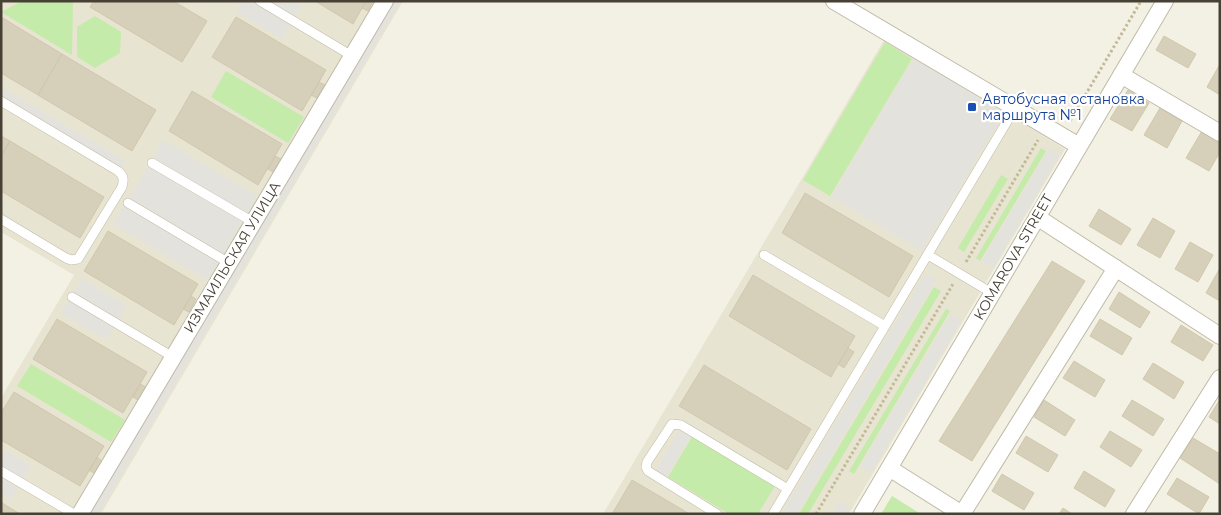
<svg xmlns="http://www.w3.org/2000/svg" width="1221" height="515" viewBox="0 0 1221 515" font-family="Montserrat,sans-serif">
<rect width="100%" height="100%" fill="#f3f1e4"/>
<path fill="#e8e4d2" d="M1 1H403L101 514H1V398L74 275 1 232Z
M884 40 1065 149 849 514H603Z"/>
<path fill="#c4eba9" d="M22 1H70L73 3 72 55 1 12Z
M95 16 121 32 120 53 95 68 77 57V27Z
M885 42 912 59 830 196 803 180Z
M226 71 304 117 288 143 211 97Z
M1041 148 1046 151 980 261 976 258Z
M1001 175 1008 179 964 252 958 248Z
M934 287 941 291 808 514H799Z
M946 309 950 311 854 474 849 471Z
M31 364 125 420 111 442 17 386Z
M692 437 775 486 758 514H729L668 477Z
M892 496 921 514H881Z"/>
<path fill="#e4e2dd" d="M243 1H297L302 4 282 39 236 12Z
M392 1H401L98 514H89Z
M913 59 1004 113 922 251 831 197Z
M1 87 126 161 122 168 1 97Z
M163 140 257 196 207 280 113 224Z
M1049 148 1060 155 993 268 982 261Z
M925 274 936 280 797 514H782Z
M82 279 127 306 107 340 61 313Z
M951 314 962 320 871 473 860 466Z
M680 429 691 436 667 477 656 470Z
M1 448 31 466 11 500 1 494Z
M839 501 850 508 847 514H831Z"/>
<path fill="#d6cfb9" stroke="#d1c8ab" d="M94 1H173L207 21 182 62 90 7Z
M315 1H366L353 24Z
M366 1H373L368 11 362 8Z
M1 17 62 54 38 95 1 73Z
M236 17 326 70 302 111 212 57Z
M1164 36 1196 54 1188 68 1156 50Z
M62 54 156 110 132 151 38 95Z
M1220 64V95L1207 87Z
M319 82 325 85 317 98 311 95Z
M1128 90 1149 103 1132 131 1110 119Z
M192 91 282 144 258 185 169 131Z
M1160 108 1182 121 1167 148 1144 135Z
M1202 131 1220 142V152L1209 171 1186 158Z
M1 136 10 141 1 157Z
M10 141 104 197 80 238 1 191V157Z
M275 156 281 159 273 172 268 169Z
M805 193 913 256 889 297 782 233Z
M1099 209 1131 229 1121 245 1089 226Z
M1153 218 1175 231 1160 258 1137 245Z
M108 231 198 284 174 325 84 271Z
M1190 242 1213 255 1198 282 1175 269Z
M1052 261 1085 281 972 461 939 441Z
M1220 268V301L1206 293Z
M753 275 855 336 831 377 729 316Z
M1119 292 1150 312 1140 328 1109 309Z
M191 296 196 299 189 312 183 309Z
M57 319 147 372 123 413 33 359Z
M1100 319 1132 338 1122 355 1090 336Z
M1181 325 1213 345 1203 361 1171 342Z
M848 348 854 352 844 368 838 364Z
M1074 361 1105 380 1095 397 1063 378Z
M1153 363 1184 382 1174 399 1143 379Z
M704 365 811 429 787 470 679 406Z
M140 384 146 387 138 400 133 397Z
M14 392 104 446 80 486 1 440V413Z
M1044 400 1075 420 1065 436 1034 417Z
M1132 400 1164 419 1153 436 1122 416Z
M1219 401H1220V424L1209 417Z
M1110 431 1142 450 1131 467 1100 447Z
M1026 436 1058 455 1048 472 1016 453Z
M1193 438 1220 454V484L1180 458Z
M97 457 102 461 95 474 89 470Z
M1084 471 1115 490 1105 507 1074 488Z
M1002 474 1034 493 1024 510 992 491Z
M1177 478 1209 497 1199 514 1167 494Z
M632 480 683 510 689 514H612Z
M1 502 7 506 20 514H1Z
M1063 508 1072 514H1059Z"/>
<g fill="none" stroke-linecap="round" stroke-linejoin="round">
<defs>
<path id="lane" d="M260 1 352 56
M1 101 118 171C124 176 124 180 122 187L78 259 71 260 66 258 1 219
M152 163 253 222
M128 203 229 263
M764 255 885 326
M928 255 992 293
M72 297 173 357
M1 471 74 514
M717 514 648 471 646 467 647 462 672 424 681 425 788 489
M773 514 1015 108"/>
<path id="street" d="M834 1 1079 146
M1121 75 1220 133
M1037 217 1220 336
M889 468 962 514
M80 514 385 1
M862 514 1165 1
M962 514 1116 268
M1134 514 1220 378"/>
</defs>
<use href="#lane" stroke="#c0baa6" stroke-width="10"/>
<use href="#street" stroke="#c0baa6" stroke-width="18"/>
<path stroke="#c2b996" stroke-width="3" stroke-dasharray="2.5 2.5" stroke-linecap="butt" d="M1070 121 1141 1
M966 262 1038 140
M816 514 953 284"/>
<use href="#lane" stroke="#fff" stroke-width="9"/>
<use href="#street" stroke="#fff" stroke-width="16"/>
</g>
<rect fill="#1a4fb4" stroke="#fff" stroke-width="2" x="967" y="102" width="10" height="10" rx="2.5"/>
<g text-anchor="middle" stroke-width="4.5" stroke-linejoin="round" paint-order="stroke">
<g font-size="14" fill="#164399" stroke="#fff" text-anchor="start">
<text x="982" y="104">Автобусная остановка<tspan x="982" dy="16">маршрута №1</tspan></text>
</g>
<g font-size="14" fill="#464134" stroke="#fff">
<text transform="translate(232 257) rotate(-59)" y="5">ИЗМАИЛЬСКАЯ УЛИЦА</text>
<text transform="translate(1013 257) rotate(-60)" y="5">KOMAROVA STREET</text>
</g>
</g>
<rect width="1221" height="515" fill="none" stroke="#464134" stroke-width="5"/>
</svg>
